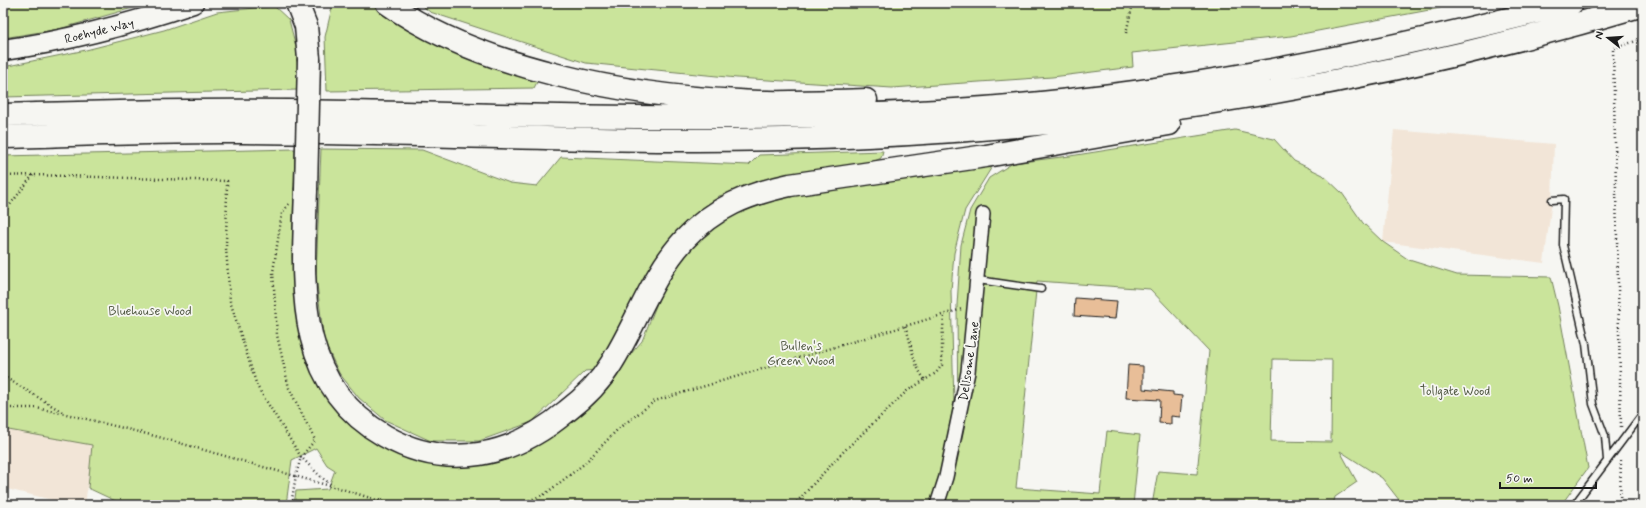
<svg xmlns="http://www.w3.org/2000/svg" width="1646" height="508" viewBox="0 0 1646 508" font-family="Mynerve,sans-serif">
<rect width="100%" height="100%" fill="#f6f6f2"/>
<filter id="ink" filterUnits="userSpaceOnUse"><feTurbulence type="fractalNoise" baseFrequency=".025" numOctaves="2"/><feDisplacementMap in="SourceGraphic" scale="8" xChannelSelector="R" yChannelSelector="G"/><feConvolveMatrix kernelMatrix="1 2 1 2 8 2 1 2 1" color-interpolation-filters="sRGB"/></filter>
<g filter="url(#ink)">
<path fill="#f2e5d7" d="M1394 130 1554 144 1552 200 1544 263 1383 242Z
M3 429 93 445 85 505H73L3 488Z"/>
<path fill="#cae49b" stroke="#73805c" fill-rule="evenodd" d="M3 3H150L59 29 3 38Z
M333 3H377L540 76 534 88 327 91 325 37Z
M419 3H1451L1440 8 1291 36 1132 53 1133 67 1052 77 892 88 737 78 586 63 430 12Z
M274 6 289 20 297 51 298 90 3 97V67L86 50 164 30 217 12Z
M1235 130 1274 139 1294 161 1323 175 1342 193 1363 223 1383 242 1409 260 1457 275 1551 277 1558 306 1588 468 1561 505H1403L1382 478 1340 451 1357 482 1335 497 1333 505H1152L1158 471 1197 474 1209 351 1150 289 1037 281 1016 488 1100 494 1107 431 1140 435 1133 505H945L958 430 957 305 961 245 970 210 989 178 1013 163 1070 156ZM1273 359 1332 360 1331 442 1271 441Z
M295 149 292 256 296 316 308 355 379 441 484 461 581 412 642 341 671 268 709 226 753 203 861 181 995 162 965 210 954 253 951 291 954 404 939 478 930 505H294L296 491 328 489 335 470 327 465 316 448 292 460 286 505H124L88 488 92 445 3 429V156Z
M321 149 422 150 510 183 537 186 561 157 749 165 759 155 883 151 881 158 865 166 780 178 719 196 678 234 597 370 585 371 532 422 479 441H431L385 420 359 398 339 373 324 341 316 276Z"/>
<path fill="#e8be98" stroke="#1c1c1c" d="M1075 298 1117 301 1115 319 1074 316Z
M1128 365 1143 366V389L1173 392V395L1182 396 1180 417 1171 416V424L1159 423 1160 400 1126 398Z"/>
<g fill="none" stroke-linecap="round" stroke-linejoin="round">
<defs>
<path id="lane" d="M1552 200 1564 199 1563 245 1586 344 1593 404 1605 436 1607 460
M978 280 1041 289
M1574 505 1643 413"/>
<path id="street" d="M937 505 946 477 968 372 983 214"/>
<path id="primary" d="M3 50C67 41 131 24 193 3"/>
<path id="highway" d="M297 3 306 26 309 59
M387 3C478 68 628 96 739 101 781 104 824 101 866 100
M3 115C98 112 193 110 289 111 511 114 733 124 955 110 1164 97 1370 55 1572 3
M3 137C83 135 164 131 244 132 424 133 604 143 784 139 1075 133 1364 89 1643 5
M306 190C303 282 292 383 385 436 448 472 514 456 567 411 584 398 600 382 611 364 637 323 652 274 685 239 715 207 748 194 790 185L986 156 1169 124"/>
</defs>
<use href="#lane" stroke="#1c1c1c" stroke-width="9"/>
<use href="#street" stroke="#1c1c1c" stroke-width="16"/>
<use href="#primary" stroke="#1c1c1c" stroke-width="23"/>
<use href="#highway" stroke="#1c1c1c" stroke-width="25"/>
<path stroke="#1c1c1c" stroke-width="2.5" stroke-dasharray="1 3" stroke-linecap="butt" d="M1126 33 1133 3
M3 176 33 175 227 181 226 248 230 301 257 386 301 457 321 477 333 486 392 505
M289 204 282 213 273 272 277 335 289 388 315 440 301 457 296 475 291 505
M3 214 33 175
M905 326C913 346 911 361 925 380
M3 376 64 413
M3 408H36L66 414 155 436 330 486
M1621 427 1613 48 1643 39
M518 505 545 494 584 464 619 428 655 401 962 309
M794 505 840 455 907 391 936 373 942 365V343L944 315
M1620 505 1621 458"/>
<use href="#lane" stroke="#f6f6f2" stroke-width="6"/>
<use href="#street" stroke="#f6f6f2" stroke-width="13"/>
<use href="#primary" stroke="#f6f6f2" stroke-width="20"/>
<use href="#highway" stroke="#f6f6f2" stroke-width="22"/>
<defs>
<path id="highway-bridge" d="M306 190 309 59"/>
</defs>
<use href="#highway-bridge" stroke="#1c1c1c" stroke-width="25" stroke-linecap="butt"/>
<use href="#highway-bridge" stroke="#f6f6f2" stroke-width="22"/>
</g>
</g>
<g text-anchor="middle" stroke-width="3.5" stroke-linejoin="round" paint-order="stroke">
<g font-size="13" fill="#1c1c1c" stroke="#f6f6f2">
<text transform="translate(99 30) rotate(-14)" y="5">Roehyde Way</text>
<text transform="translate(968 361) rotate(-82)" y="5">Dellsome Lane</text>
</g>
<g font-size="13" fill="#505842" stroke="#f6f6f2">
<text x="150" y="315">Bluehouse Wood</text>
<text x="801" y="350">Bullen's<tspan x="801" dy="15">Green Wood</tspan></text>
<text x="1455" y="395">Tollgate Wood</text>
</g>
</g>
<rect width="1646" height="508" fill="none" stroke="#f6f6f2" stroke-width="16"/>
<rect x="8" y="8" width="1630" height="492" fill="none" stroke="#1c1c1c" stroke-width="1.5" filter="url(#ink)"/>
<g transform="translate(1608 38) rotate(287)" stroke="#f6f6f2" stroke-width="3" paint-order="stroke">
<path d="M0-3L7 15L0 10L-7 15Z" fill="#1c1c1c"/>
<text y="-6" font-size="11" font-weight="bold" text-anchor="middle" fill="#1c1c1c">N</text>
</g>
<path d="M1500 482v6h96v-6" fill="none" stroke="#1c1c1c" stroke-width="2"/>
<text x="1506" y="482" font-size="12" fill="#1c1c1c" stroke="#f6f6f2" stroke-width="3" paint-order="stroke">50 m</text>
</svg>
